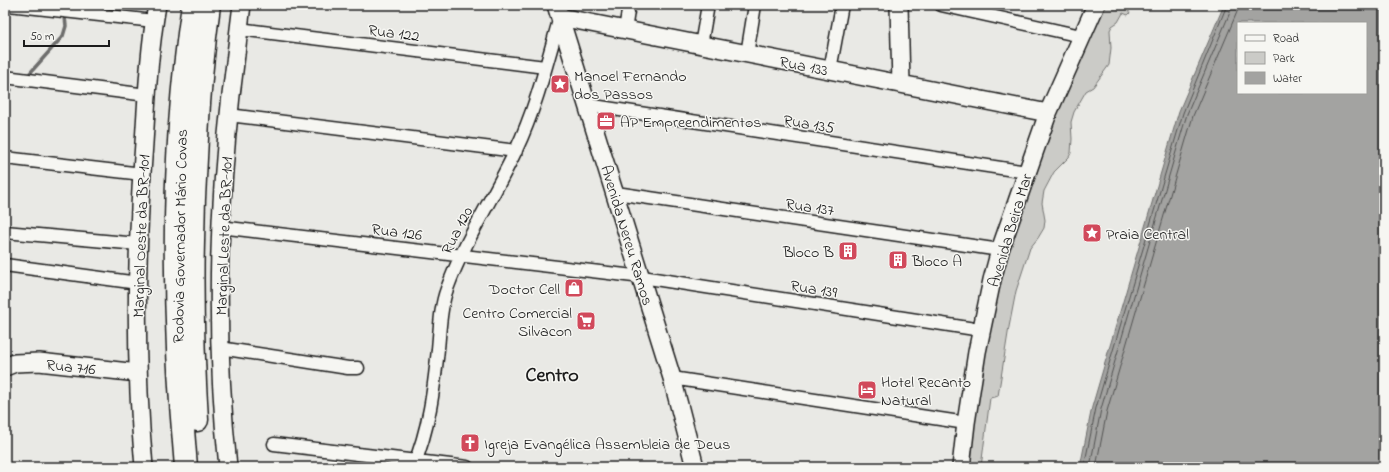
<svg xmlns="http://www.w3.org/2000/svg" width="1389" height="472" viewBox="0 0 1389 472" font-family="'Indie Flower',sans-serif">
<rect width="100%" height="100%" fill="#e9e9e5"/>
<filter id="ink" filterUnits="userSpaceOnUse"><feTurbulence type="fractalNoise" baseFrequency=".025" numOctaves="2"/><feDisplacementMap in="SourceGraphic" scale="8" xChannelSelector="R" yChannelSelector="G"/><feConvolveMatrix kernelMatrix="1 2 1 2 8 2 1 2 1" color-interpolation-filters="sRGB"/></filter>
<g filter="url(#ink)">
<path fill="#cbcbc7" stroke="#747472" d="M1106 5H1132L1128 10 1130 13 1128 15 1123 13 1118 22 1112 26 1110 30 1111 48 1109 65 1093 87 1086 91 1074 112 1071 122 1072 139 1071 153 1069 157 1054 172 1044 191 1042 203 1045 220 1044 228 1038 238 1030 248 1016 291 1009 327 998 396 990 398 981 467H967L985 339 1006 256 1057 113Z"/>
<path fill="#a3a3a1" stroke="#6d6d6c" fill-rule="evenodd" d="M1224 5H1384V467H1080L1092 407 1179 111ZM1238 23H1366V93H1238Z"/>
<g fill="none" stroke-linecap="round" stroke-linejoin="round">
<path stroke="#525251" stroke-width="1" d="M1084 467 1096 408 1183 113 1227 5
M1090 467 1101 409 1187 114 1231 10 1232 5
M1096 467 1107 411 1193 116 1237 12 1238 5"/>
<path stroke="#6d6d6c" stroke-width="3.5" d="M30 73 63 36 66 26 65 17
M5 92 11 90"/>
<defs>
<path id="street" d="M9 5 154 21
M941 5 1081 36
M239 29 545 67
M625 30 629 5
M701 45 708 5
M747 54 755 5
M830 70 842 5
M5 77 147 95
M587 105 1027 172
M229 115 516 151
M5 158 142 174
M616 193 1000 250
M220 227 642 277 981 330
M5 232 138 244
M5 265 138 283
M220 348 348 368H358
M672 378 966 423
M274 444 467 467
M413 467C429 430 434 388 438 349 440 329 440 307 447 289 465 239 494 197 516 150 536 108 547 62 560 17"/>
<path id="secondary" d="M556 5 672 378 695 467
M899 5 901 84
M560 17 1048 113
M5 367 15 363 39 362 138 373
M144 467C134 359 136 251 144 143 147 97 149 51 157 5
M228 467C215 343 217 219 231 95 235 65 238 35 242 5
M961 467 966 423 977 352 992 280 1000 250 1048 113 1096 5"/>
<path id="highway" d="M197 420C191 326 191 232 197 138 199 94 203 49 209 5
M186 467C172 313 170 158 193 5"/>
</defs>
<use href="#street" stroke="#1c1c1c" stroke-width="15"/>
<use href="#secondary" stroke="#1c1c1c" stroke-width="20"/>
<use href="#highway" stroke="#1c1c1c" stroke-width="25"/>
<use href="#street" stroke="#f6f6f2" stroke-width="12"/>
<use href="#secondary" stroke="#f6f6f2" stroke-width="17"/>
<use href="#highway" stroke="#f6f6f2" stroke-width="22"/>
</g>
</g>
<defs>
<symbol id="sight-square" viewBox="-11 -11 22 22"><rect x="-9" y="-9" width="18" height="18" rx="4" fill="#d1495b" stroke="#f6f6f2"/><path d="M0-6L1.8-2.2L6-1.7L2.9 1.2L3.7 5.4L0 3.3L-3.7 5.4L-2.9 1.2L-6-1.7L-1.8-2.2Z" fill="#fff"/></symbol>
<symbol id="office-square" viewBox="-11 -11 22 22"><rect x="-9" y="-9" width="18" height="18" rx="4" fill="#d1495b" stroke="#f6f6f2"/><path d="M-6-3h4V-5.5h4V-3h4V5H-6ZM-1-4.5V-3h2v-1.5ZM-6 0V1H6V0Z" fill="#fff"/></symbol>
<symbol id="building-square" viewBox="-11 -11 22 22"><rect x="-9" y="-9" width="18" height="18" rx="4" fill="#d1495b" stroke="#f6f6f2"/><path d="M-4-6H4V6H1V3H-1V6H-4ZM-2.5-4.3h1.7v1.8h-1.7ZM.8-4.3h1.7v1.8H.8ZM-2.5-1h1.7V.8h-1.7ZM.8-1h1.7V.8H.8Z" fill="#fff"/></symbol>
<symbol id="shop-square" viewBox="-11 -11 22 22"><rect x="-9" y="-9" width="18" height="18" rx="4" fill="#d1495b" stroke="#f6f6f2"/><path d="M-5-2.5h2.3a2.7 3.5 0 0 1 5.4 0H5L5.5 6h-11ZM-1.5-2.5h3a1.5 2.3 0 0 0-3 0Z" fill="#fff"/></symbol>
<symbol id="supermarket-square" viewBox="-11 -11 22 22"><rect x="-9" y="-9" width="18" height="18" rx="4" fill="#d1495b" stroke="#f6f6f2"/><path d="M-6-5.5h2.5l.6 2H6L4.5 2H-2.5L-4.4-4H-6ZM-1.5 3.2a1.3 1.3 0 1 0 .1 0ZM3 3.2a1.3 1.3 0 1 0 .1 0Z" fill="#fff"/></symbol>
<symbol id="hotel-square" viewBox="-11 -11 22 22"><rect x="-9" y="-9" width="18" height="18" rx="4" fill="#d1495b" stroke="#f6f6f2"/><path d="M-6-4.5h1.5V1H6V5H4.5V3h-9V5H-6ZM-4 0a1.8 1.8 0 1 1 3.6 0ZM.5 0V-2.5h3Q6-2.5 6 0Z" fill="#fff"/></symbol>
<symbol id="church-square" viewBox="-11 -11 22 22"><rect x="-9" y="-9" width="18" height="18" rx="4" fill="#d1495b" stroke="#f6f6f2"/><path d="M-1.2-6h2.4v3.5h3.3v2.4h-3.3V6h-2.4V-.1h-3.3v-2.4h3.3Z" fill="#fff"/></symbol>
</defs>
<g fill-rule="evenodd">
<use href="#sight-square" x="549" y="73" width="22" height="22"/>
<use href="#office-square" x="595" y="110" width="22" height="22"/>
<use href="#sight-square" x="1081" y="222" width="22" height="22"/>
<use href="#building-square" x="837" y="240" width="22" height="22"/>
<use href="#building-square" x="887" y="249" width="22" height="22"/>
<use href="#shop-square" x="563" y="277" width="22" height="22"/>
<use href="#supermarket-square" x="575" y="310" width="22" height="22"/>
<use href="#hotel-square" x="856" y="379" width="22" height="22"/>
<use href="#church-square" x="459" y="432" width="22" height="22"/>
</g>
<g text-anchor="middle" stroke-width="3" stroke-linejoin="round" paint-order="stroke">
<g font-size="16" fill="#1c1c1c" stroke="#f6f6f2">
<text transform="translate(394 32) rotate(7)" y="6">Rua 122</text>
<text transform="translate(804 65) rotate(11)" y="6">Rua 133</text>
<text transform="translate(809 123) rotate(9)" y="6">Rua 135</text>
<text transform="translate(810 206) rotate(8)" y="6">Rua 137</text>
<text transform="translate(456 230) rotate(-63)" y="6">Rua 120</text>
<text transform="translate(1009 230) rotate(-73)" y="6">Avenida Beira Mar</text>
<text transform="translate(397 231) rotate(7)" y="6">Rua 126</text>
<text transform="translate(628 235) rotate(73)" y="6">Avenida Nereu Ramos</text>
<text transform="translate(140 236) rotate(-88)" y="6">Marginal Oeste da BR-101</text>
<text transform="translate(179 236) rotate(-89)" y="6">Rodovia Governador Mário Covas</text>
<text transform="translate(223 236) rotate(-88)" y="6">Marginal Leste da BR-101</text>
<text transform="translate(814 288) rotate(9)" y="6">Rua 139</text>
<text transform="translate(71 366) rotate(6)" y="6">Rua 716</text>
</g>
<g font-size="16" fill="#1c1c1c" stroke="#f6f6f2" text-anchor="start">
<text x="574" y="81">Manoel Fernando<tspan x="574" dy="18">dos Passos</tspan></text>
<text x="620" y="127">AP Empreendimentos</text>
<text x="1106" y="239">Praia Central</text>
<text x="834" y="257" text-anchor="end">Bloco B</text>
<text x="912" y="266">Bloco A</text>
<text x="560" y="294" text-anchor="end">Doctor Cell</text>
<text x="572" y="318" text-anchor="end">Centro Comercial<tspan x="572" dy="18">Silvacon</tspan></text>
<text x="881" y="387">Hotel Recanto<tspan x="881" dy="18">Natural</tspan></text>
<text x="484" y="449">Igreja Evangélica Assembleia de Deus</text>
</g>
<g font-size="20" font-weight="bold" fill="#1c1c1c" stroke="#f6f6f2">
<text x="552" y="381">Centro</text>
</g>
</g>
<rect width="1389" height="472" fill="none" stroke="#f6f6f2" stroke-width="20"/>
<rect x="10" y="10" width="1369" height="452" fill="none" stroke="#1c1c1c" stroke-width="1.5" filter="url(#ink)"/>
<rect x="1237" y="22" width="130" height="72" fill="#f6f6f2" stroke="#9f9f9c"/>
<rect x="1245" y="35" width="20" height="6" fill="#f6f6f2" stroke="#9f9f9c"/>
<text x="1273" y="42" font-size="12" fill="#1c1c1c">Road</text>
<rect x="1245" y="52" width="20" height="12" fill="#cbcbc7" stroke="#9f9f9c"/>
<text x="1273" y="62" font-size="12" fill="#1c1c1c">Park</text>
<rect x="1245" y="72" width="20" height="12" fill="#a3a3a1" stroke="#9f9f9c"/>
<text x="1273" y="82" font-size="12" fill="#1c1c1c">Water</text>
<path d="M24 40v6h85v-6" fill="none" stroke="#1c1c1c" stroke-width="2"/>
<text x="30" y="40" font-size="12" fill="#1c1c1c" stroke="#f6f6f2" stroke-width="3" paint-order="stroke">50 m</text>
</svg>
